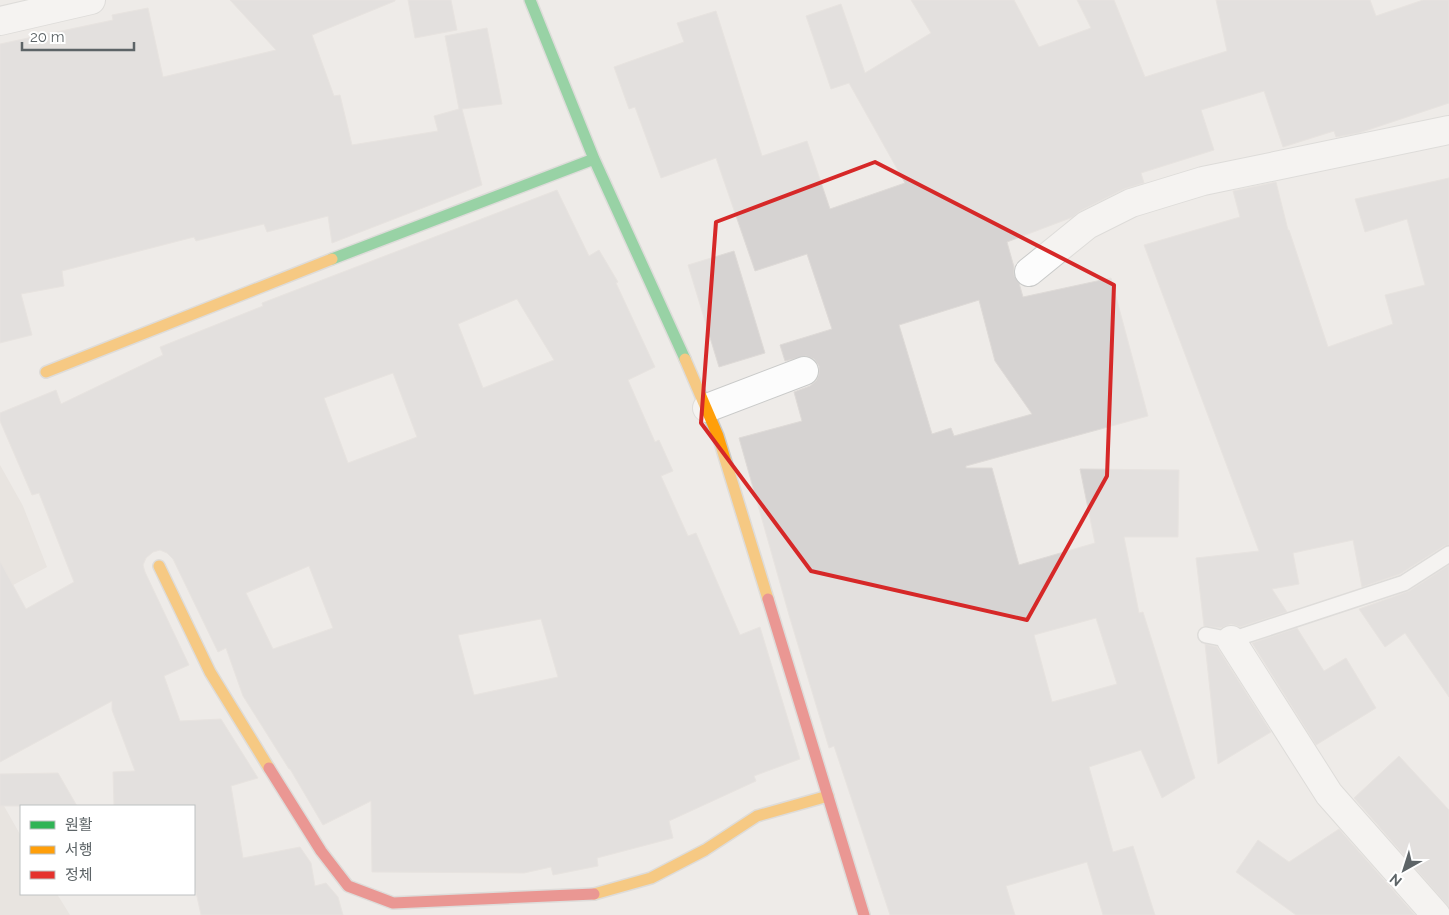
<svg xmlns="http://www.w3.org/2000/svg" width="1449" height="915" viewBox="0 0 1449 915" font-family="Raleway,'Noto Sans KR',sans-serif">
<rect width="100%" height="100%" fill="#eeebe8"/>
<path fill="#e0dbd7" d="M0 465 23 506 47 567 0 592Z
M0 799 21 836V894H57L70 915H0Z"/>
<path fill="#d6d3d2" stroke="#dedad7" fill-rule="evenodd" d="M230 0H395V1L312 35 334 96 340 95 352 145 438 131 434 116 459 109 445 36 487 28 502 104 462 109 482 185 332 243 328 216 267 232 264 224 196 241 194 237 62 271 64 286 21 294 32 335 0 343V44L113 20 112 15 148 8 163 77 276 50Z
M408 0H451L457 30 415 38Z
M911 0H1014L1039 47 1091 28 1077 0H1114L1145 77 1227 51 1216 0H1370L1376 16 1423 0H1449V103L1359 133 1336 137 1334 131 1283 147 1264 91 1201 110 1214 150 1141 173 1144 183 1124 189 1080 211 1073 217 1007 242 1014 267V275L1019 283 1023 297 1111 278 1148 416 966 466V468H992L1019 565 1095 543 1080 469 1179 470 1178 537H1124L1139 613 1143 612 1195 778 1162 798 1141 750 1089 767 1113 852 1133 846 1155 915H1103L1087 862 1006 886 1015 915H890L834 746 829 748 789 615 739 438 802 421 794 392 810 386 816 381 819 374V366L814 359 806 356 785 361 780 345 832 329 807 254 755 271 716 158 661 178 635 107 629 109 614 67 684 42 677 23 716 11 762 156 807 141 830 209 905 183 849 83 831 89 806 16 841 4 865 73 931 33ZM979 300 995 361 1032 414 954 436 951 428 932 434 899 325ZM1096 618 1117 684 1052 702 1034 635Z
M1449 178V545L1444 546 1400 574 1362 587 1353 540 1293 553 1299 584 1272 589 1287 612 1240 627 1231 624 1221 628 1204 626 1196 558 1259 551 1144 245 1240 217 1233 191 1276 182 1288 230H1289L1328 347 1393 324 1385 295 1425 285 1407 219 1365 232 1355 199Z
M557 190 589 256 599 250 618 282 616 283 655 367 628 380 655 442 659 440 673 471 661 476 688 536 696 533 740 635 760 627 800 759 754 776 756 781 669 821 673 838 597 858 598 866 553 875 551 867 524 873 372 872 371 801 323 825 290 769H289L243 696 226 648 218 652 173 559 167 553 160 550 153 552 146 558 143 565 145 572 189 665 164 676 180 721 221 719 258 778 231 786 243 858 300 847 311 863 315 886 326 883 338 897 343 915H201L194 883V806H114L113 772 135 771 112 710V701L0 762V561L26 609 74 582 39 493 32 495 0 421V413L56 390 61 404 163 355 160 347 263 306 262 303ZM517 299 554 360 483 388 458 324ZM393 373 417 437 348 463 324 398ZM309 566 333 628 273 649 246 593ZM541 619 558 677 474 695 458 635Z
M734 251 765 353 719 367 688 265Z
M1449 565V697L1405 633 1385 647 1359 609 1409 591Z
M1297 628 1324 671 1346 658 1376 708 1316 745 1252 643Z
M1205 644 1217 647 1271 732 1218 764Z
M1399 756 1449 810V907L1354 798Z
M58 773 77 806H0V774Z
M1339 829 1415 915H1296L1236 872 1258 840 1289 862Z"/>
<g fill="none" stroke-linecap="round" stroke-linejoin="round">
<defs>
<path id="lane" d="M1206 635 1231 640 1404 583 1449 554"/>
<path id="street" d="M0 21 91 0
M1029 272 1087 225 1131 203 1203 181 1449 130
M707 408 804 371
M1231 640 1329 794 1436 915"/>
<path id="fast" d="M530 0 594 159 685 359
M332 259 594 159"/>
<path id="slow" d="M685 359 718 436 768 599
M46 372 332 259
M159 566 210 672 269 768
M594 894 651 878 705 850 757 816 828 796"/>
<path id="jam" d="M768 599 864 915
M269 768 321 851 348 886 393 903 594 894"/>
</defs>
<use href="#lane" stroke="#c9cac9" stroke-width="18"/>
<use href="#street" stroke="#c9cac9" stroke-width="30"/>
<use href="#fast" stroke="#c9cac9" stroke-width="14"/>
<use href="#slow" stroke="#c9cac9" stroke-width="14"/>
<use href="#jam" stroke="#c9cac9" stroke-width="14"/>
<use href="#lane" stroke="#fcfcfc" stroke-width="15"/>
<use href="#street" stroke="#fcfcfc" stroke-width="28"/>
<use href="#fast" stroke="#30b455" stroke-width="11"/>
<use href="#slow" stroke="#ff9f0a" stroke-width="11"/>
<use href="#jam" stroke="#e5322d" stroke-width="11"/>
</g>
<path d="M0 0H1449V915H0ZM875 162 1114 285 1107 476 1027 620 811 571 701 423 716 222Z" fill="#eeebe8" fill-opacity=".55" fill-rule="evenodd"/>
<path fill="none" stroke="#d62828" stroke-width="4" stroke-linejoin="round" d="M875 162 1114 285 1107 476 1027 620 811 571 701 423 716 222Z"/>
<rect x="20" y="805" width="175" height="90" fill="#ffffff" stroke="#bec1c2"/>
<rect x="30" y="821" width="25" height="8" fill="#30b455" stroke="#bec1c2"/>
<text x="65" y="830" font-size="15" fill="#5d6467">원활</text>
<rect x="30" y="846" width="25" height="8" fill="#ff9f0a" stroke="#bec1c2"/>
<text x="65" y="855" font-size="15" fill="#5d6467">서행</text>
<rect x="30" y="871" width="25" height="8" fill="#e5322d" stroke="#bec1c2"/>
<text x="65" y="880" font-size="15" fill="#5d6467">정체</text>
<g transform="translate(1404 870) rotate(219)" stroke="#ffffff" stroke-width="4" paint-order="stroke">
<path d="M0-4L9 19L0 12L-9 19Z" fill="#5d6467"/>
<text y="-8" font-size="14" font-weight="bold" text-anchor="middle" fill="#5d6467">N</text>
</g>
<path d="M22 42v8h112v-8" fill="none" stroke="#5d6467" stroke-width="2.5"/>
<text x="30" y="42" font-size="15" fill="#5d6467" stroke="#ffffff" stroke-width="4" paint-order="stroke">20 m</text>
</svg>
